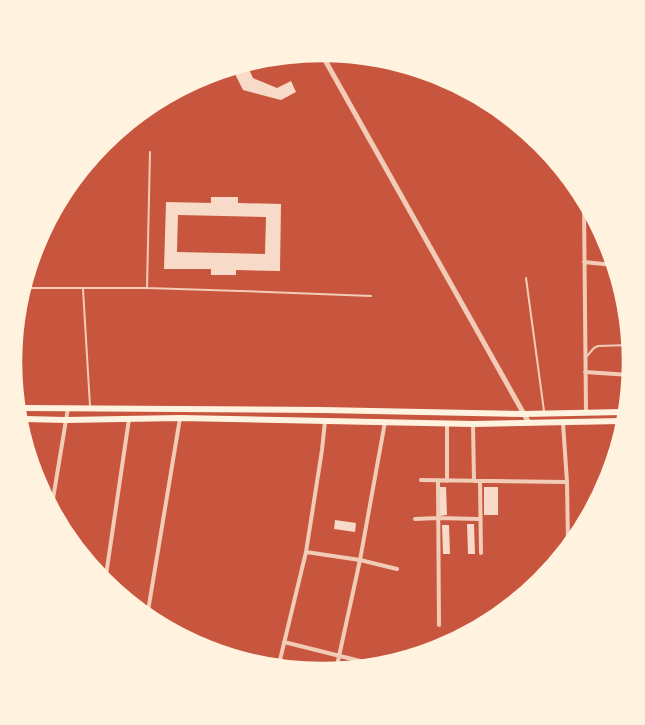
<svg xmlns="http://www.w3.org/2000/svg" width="645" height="725" viewBox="0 0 645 725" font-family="Montserrat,sans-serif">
<rect width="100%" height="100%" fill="#c8553d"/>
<path fill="#f7dbc8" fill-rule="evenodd" d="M248 67 253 78 277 88 291 81 296 92 281 100 243 90 233 70Z
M211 197H238V203L281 204 280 271 236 270V275H211V269H164L166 202 211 203ZM178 215 266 217 265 254 177 252Z
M439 487H446L447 515 440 516Z
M484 487H498V515H484Z
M335 520 356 523 355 532 334 529Z
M467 524H474L475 554H468Z
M442 525H449L450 554H443Z"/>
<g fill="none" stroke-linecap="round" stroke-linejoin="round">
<path stroke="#f1ccb7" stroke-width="2" d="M526 278 544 411
M27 288H147L240 291 371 296
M147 288 150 152
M83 289 90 406
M587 356 594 348 598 346 629 345"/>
<path stroke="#f1ccb7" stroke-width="4" d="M584 206 586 412
M584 262 613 265
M611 265 612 257
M585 372 630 375
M447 423V481
M563 423 567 482 568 543
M473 424 474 481
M421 480 567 482
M438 480 439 625
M480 481 481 553
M52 505 68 408
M415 519 438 518 480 519
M306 552 360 560 397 569
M105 582 129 419
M148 611 180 418
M284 642 368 663
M279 664 306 552 322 450 325 421
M336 670 360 560 385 422"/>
<path stroke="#f1ccb7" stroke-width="5" d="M321 53 529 423"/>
<path stroke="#fff3e0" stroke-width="6" d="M22 408 322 410 523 414 623 412
M24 419 66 420 180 418 473 424 621 421"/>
</g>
<path d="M0 0H645V725H0ZM21 362a301 301 0 1 1 602 0a301 301 0 1 1-602 0Z" fill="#fff3e0" fill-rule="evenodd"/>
<path fill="none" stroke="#fff3e0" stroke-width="2.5" d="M21 362a301 301 0 1 1 602 0a301 301 0 1 1-602 0Z"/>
</svg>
